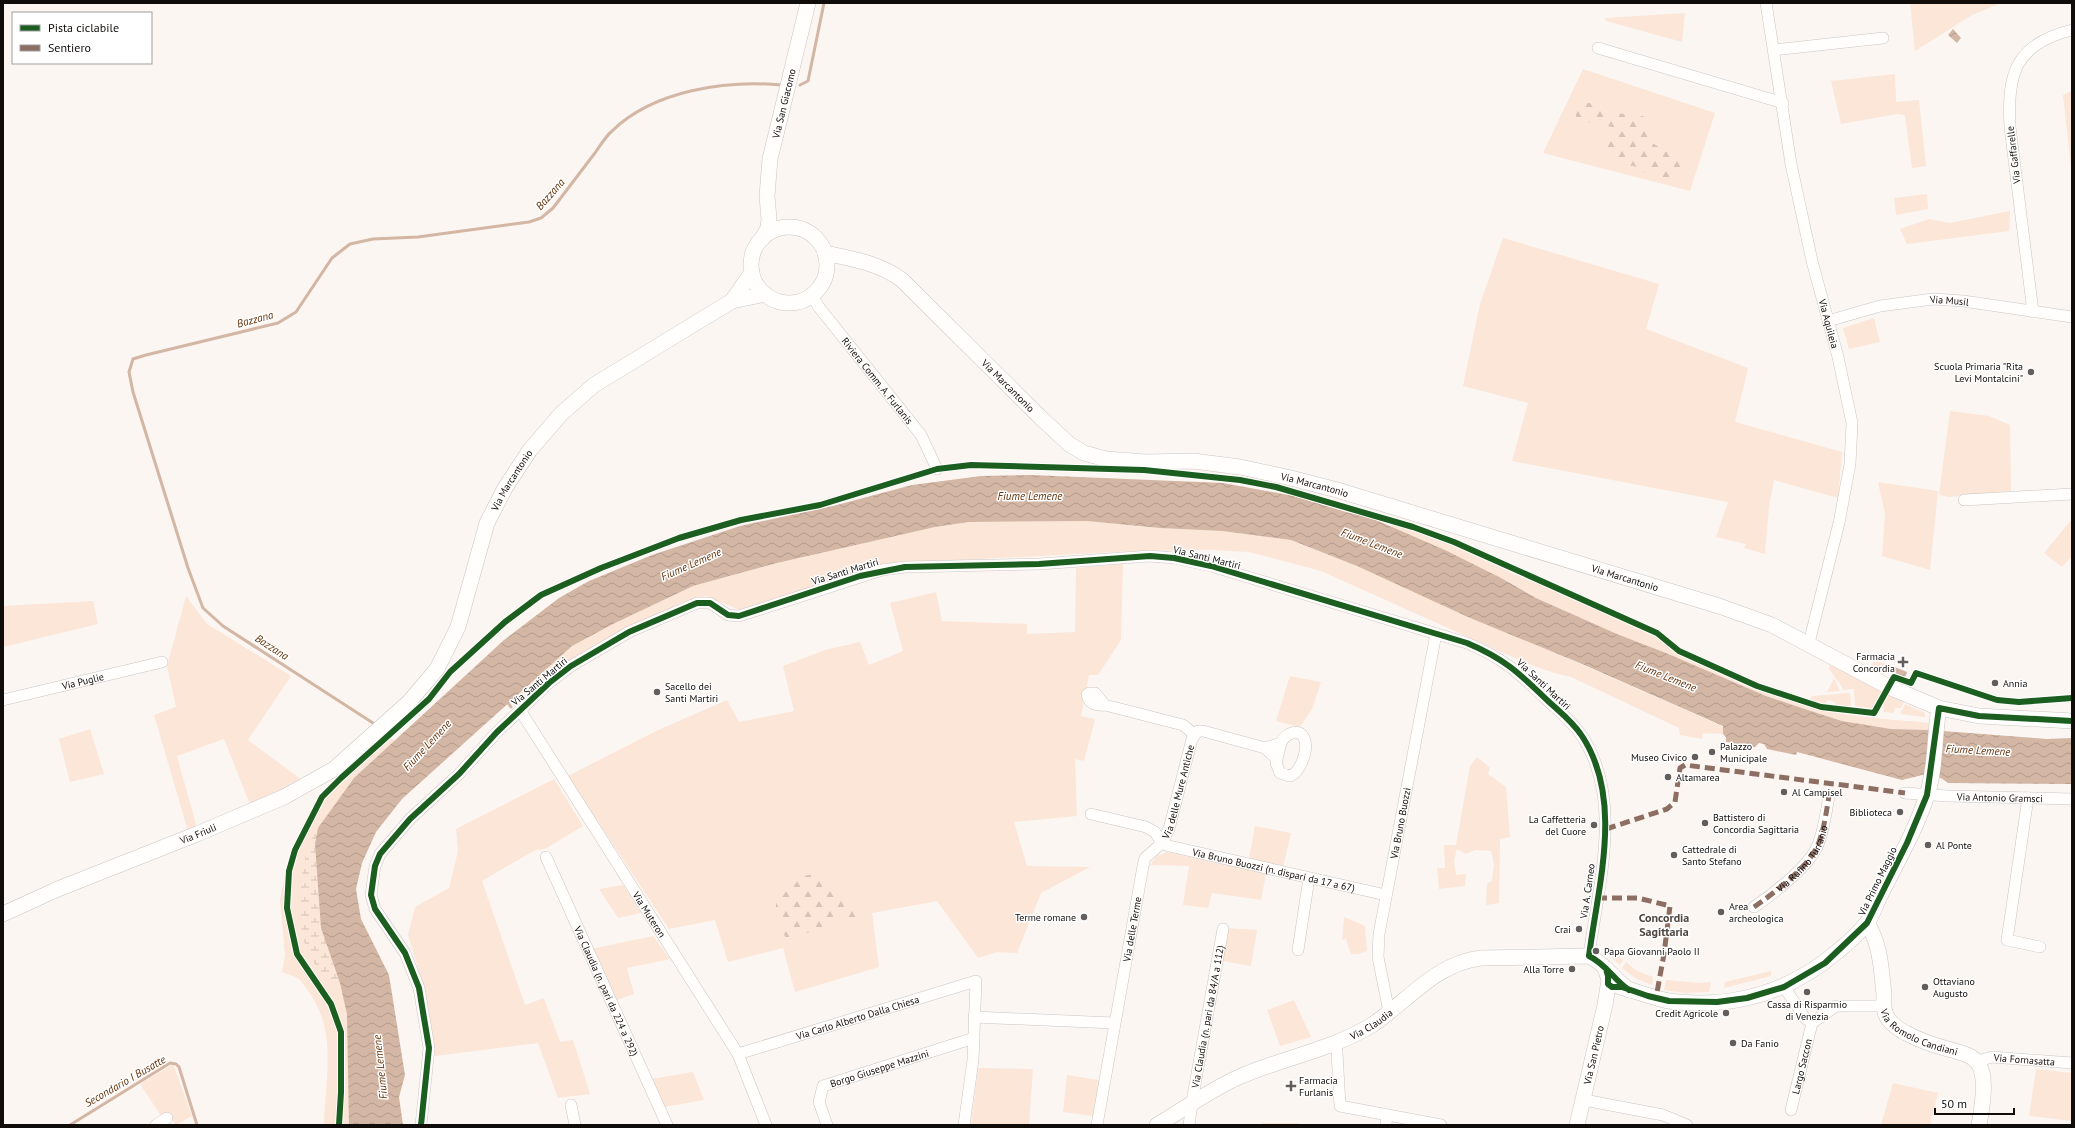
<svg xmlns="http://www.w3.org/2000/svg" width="2075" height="1128" viewBox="0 0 2075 1128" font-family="'PT Sans',sans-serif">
<defs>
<pattern id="forest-firs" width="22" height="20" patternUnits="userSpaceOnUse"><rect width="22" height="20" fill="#fbe6d8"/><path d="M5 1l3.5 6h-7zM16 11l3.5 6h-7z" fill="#d6c4b8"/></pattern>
<pattern id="wetland-marsh" width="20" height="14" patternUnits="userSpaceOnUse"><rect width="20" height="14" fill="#fbe6d8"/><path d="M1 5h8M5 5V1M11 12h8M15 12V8" fill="none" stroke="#d6c4b8"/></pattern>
<pattern id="water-waves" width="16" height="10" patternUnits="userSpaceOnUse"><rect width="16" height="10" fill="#d3b6a4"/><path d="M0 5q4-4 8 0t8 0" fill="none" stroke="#b49b8c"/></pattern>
</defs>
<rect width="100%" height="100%" fill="#fcf6f2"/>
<path fill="#fbe6d8" d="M1908 3H2001L1972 15 1915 51 1910 3Z
M1685 13 1682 42 1606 21 1605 18Z
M1583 69 1715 113 1690 191 1543 153Z
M1895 74 1896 102 1919 100 1926 166 1912 168 1905 115 1897 114 1841 124 1831 81Z
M2072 91V175L2063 95Z
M1927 194 1928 209 1896 215 1894 198Z
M2010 211 2009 231 1907 244 1900 229 1929 219 1950 223Z
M1503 238 1659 284 1646 329 1748 368 1735 422 1842 452 1838 498 1774 480 1769 507 1765 554 1744 548 1746 544 1716 537 1728 502 1512 461 1528 403 1463 386 1480 304Z
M1874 318 1880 342 1849 349 1843 328Z
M1950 411 1989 416 2010 425 2011 491 1949 497 1939 495Z
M1878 482 1938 491 1930 570 1882 556 1885 514Z
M2072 519V556L2062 567 2044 553Z
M1087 521 1160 528 1222 531 1291 540 1357 566 1724 727 1723 734 1703 733 1702 739 1680 735 1679 728 1571 677 1554 673 1526 663 1321 571 1249 552 1213 550 1134 551 886 564 740 610 706 596 683 602 594 645 565 664 514 706 510 702 572 646 613 624 693 586 777 563 935 527 969 522Z
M1392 522 1436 537 1516 575 1591 606 1663 641 1665 645C1709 666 1752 688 1799 703 1841 717 1886 719 1931 723L1930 730 1891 729 1864 725 1842 721 1766 696 1666 653 1617 634 1536 598 1501 578 1391 527Z
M1123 564 1121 640 1098 675H1089L1081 716 1095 719 1084 761 1075 759 1077 816 1014 822 1027 866 1090 867 1041 893 1017 953 997 952 978 958 937 901 872 913 879 967 795 992 783 948 728 962 715 920 669 929 568 776 656 731 727 700 739 722 794 711 783 666 825 650 860 642 869 665 903 651 890 603 936 592 942 621 1027 624V634L1075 632 1076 568Z
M186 596 207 624 291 676 248 740 302 780 251 807 224 739 177 756 197 828 188 831 154 715 176 707 167 666Z
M93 601 98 624 3 647V606Z
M1875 661 1890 665 1885 674 1868 668Z
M1830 665 1882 690 1872 709 1855 706 1854 689 1844 690 1829 669Z
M1290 676 1321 682 1312 709 1300 727 1276 721Z
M1834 678 1840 691 1827 692Z
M1850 693 1851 707 1835 705V702L1828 700 1825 704 1809 701 1812 696Z
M1889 693 1904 701 1901 708H1895L1894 713 1884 712 1883 705Z
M1905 704 1925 713V717L1900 714Z
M90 729 104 774 70 782 59 739Z
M387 735 422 761 339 870 379 1125H324C325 1080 338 1030 308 991 305 987 302 982 299 979 294 976 287 974 282 972L285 955 280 900 286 870 302 826 309 813 322 797Z
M1477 757 1490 768 1488 774 1506 787 1510 837 1500 839 1499 903 1486 905 1487 884 1492 881 1494 864 1491 851 1475 850 1466 854 1457 849 1454 861 1456 875 1466 874 1465 886 1439 889 1437 868H1445L1444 845H1456L1470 766Z
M554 779 583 826 545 849 535 850 482 881 525 1005 544 998 560 1042 573 1040 590 1094 558 1098 538 1043 435 1056 426 995 408 935 415 907 449 888 458 851 456 829Z
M1255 826 1291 833 1283 867 1249 859Z
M1167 852 1266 874 1261 900 1212 893 1208 908 1183 905 1189 866 1150 865 1157 856Z
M623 885 641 913 618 918 599 889Z
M1344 917 1365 926 1367 951 1358 954H1351L1346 939 1342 940Z
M1228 928 1257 930 1251 966 1222 961Z
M653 936 670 959 627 968 634 994 617 1000 591 949Z
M1611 947 1623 960 1620 965 1612 958 1607 948Z
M1626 962 1637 971 1653 977 1652 985 1635 978 1622 968Z
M1771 971V976L1724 988 1725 982Z
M1666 980 1700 983 1711 982 1709 992 1685 993 1664 990Z
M1294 1000 1311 1037 1280 1046 1267 1010Z
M173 1064 192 1116 176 1125 169 1115 163 1119 140 1084Z
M978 1068 1033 1069 1029 1125H971Z
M2036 1069 2072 1073V1121L2029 1116Z
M693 1072 704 1100 664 1107 651 1079Z
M1067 1075 1099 1080 1093 1116 1063 1112Z
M1893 1083 1938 1093 1930 1125H1881Z
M1262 1123H1299L1298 1125H1262Z"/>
<path fill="url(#forest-firs)" d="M1586 102 1623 114 1633 113 1645 117 1650 127V136L1654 144 1686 164 1680 181 1652 177 1634 166 1616 165 1606 150 1612 127 1578 120 1573 110Z
M814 874 851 903 860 915 787 940C780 927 775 917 776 901L803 876Z"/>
<path fill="url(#wetland-marsh)" d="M318 828 315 844 321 928 340 983 344 1000C341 995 339 988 335 984 325 976 314 966 309 954 295 924 299 882 307 850 309 843 314 835 318 828Z"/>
<path fill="url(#water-waves)" d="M1953 29 1961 38 1957 43 1948 35Z
M1031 475 1223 483 1294 496 1346 512 1369 517 1447 551 1501 578 1536 598 1617 634 1666 653 1766 696 1811 711 1842 721 1891 729 1930 730 2047 739 2072 738V784L1948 783 1941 778 1922 775 1902 780 1797 752 1796 755 1767 749 1764 744 1759 743 1755 747 1726 742V737L1723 734V726L1582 664 1468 617 1357 566 1291 540 1222 531 1160 528 1087 521 969 522 935 527 777 563 693 586 613 624 572 646 402 799 376 832 362 863 356 889 361 919 389 975 405 1075 399 1097 403 1125H349L347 1014 340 983 321 928 315 844 318 828 354 778 504 640 559 598 589 581 652 555 740 526 833 506 912 485 981 476Z
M1890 665 1907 672 1905 677 1887 670Z"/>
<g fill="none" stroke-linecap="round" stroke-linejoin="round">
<path stroke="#d3b6a4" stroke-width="3" d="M800 85 808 81 824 3
M506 700 511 707
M373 723 223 626 203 608 188 568 133 392 129 372 133 359 146 355 278 323 296 312 332 258 350 244 373 239 418 237 529 222 541 218 553 208C567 190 581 171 595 153 600 146 605 137 612 131 654 90 726 80 782 85
M70 1125 170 1063 176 1064 179 1067 197 1125"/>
<defs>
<g id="street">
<path id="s1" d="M1766 3 1791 164 1812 261 1838 357 1852 423 1850 464 1839 523 1809 643"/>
<path d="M1598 48 1783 103"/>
<path d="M1774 50 1883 38"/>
<path id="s2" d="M812 295 818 306 921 435 937 469"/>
<path d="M2033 312 2010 127C2007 74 2015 44 2072 30"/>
<path id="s3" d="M1828 321 1880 306 1933 299 1963 301 2072 317"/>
<path d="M1964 500 2072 494"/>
<path id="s4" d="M3 700 162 662"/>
<path d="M1105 705 1095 693H1089L1087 695C1089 704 1097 706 1105 705L1183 725 1194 734"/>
<path id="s5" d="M520 710 738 1054 766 1125"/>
<path d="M1277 759 1265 748 1281 743C1284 735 1299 726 1304 738 1309 748 1301 772 1290 776L1280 773 1276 763 1281 743"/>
<path id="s6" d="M1905 793 1947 796 2072 799"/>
<path d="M2028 798 2007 940 2040 947"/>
<path d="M1091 814 1146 827 1155 832 1162 843"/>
<path id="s7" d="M1162 843 1169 846 1386 895"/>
<path id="s8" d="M546 857 667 1125"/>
<path d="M1754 907C1773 894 1807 868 1817 847 1824 831 1826 813 1829 796"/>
<path d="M1298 950 1309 878"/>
<path d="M1784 987 1805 1018 1812 1023 1836 1006H1885"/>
<path id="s9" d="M1389 1012 1378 957 1379 934 1436 634"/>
<path d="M974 1017 1114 1023"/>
<path d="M1335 1042 1337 1052 1340 1106 1441 1125"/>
<path id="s10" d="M738 1054 976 981 973 1060 964 1125"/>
<path id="s11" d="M1978 1061 1992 1057 2072 1063"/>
<path d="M1584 1100 1663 1115 1687 1125"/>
<path d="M571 1105 575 1125"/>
<path id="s12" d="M1791 1110 1812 1023"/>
<path d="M156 1125 167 1118"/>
<path d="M421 1125 429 1048 419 988 405 953 375 909 371 895 375 866 380 854 410 819 459 774 497 732 549 683 571 666 629 632 697 603H710L728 615 739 616 882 570 905 567 1039 564 1150 556 1174 558 1211 566 1467 643C1505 659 1519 673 1548 701 1560 712 1573 722 1582 736 1624 800 1598 885 1589 956"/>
<path id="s13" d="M827 1125 819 1102 823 1086 974 1038"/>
<path id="s14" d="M1097 1125 1143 866 1145 858 1162 843 1169 829 1192 739 1198 731H1203L1265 748"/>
<path id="s15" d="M1189 1125 1193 1096 1223 929"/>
<path d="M1386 1125 1387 1115"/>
</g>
<g id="secondary">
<circle cx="789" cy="265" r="38"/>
<path id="s16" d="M762 239 768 228 769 219 767 196 770 159 808 3"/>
<path id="s17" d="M825 253C853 259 879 263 902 280L1040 417 1069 444 1084 453 1106 459 1146 462 1193 461 1240 467 1291 478 1337 490 1719 606 1772 625 1889 687 1939 708 1979 716 2072 721"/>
<path d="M732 301 752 272"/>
<path id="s18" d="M3 914 58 889 197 834 284 797 334 769 409 702 437 669 458 627 487 523 505 488 530 450 561 414 594 385 732 301 765 294"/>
<path id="s19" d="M1867 923C1881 945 1881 969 1884 994 1884 999 1883 1009 1886 1015 1889 1022 1899 1030 1906 1033 1963 1065 1996 1033 1979 1125"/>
<path d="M1620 987C1637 991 1652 998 1669 1001 1733 1009 1789 993 1838 951 1848 943 1858 934 1866 924 1873 916 1876 903 1881 894 1897 862 1916 830 1927 795 1936 768 1934 737 1939 708"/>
<path id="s20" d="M1157 1125C1184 1109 1210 1090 1239 1077 1282 1058 1331 1050 1372 1025 1408 1001 1436 963 1481 958L1589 956C1606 964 1614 980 1629 990"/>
<path id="s21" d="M1577 1125 1605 1005 1609 980 1605 968"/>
</g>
</defs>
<use href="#street" stroke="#cac5c2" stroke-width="12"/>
<use href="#secondary" stroke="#cac5c2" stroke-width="16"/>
<use href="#street" stroke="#fffefd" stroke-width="11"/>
<use href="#secondary" stroke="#fffefd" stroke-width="15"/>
<g stroke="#8d6e63" stroke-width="5" stroke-dasharray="10 5" stroke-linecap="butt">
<path d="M1606 829 1667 809 1675 802 1680 768 1685 765 1905 793"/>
<path d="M1597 898H1638L1670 906 1664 954 1656 998"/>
<path id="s22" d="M1754 907C1773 894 1807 868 1817 847 1824 831 1826 813 1829 796"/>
</g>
<defs>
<path id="cycleway" d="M1606 969 1608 976V984L1612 987H1622L1648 996 1669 1001 1717 1002 1747 998 1784 987 1825 963 1867 923 1907 843 1927 795 1939 708 1979 716 2072 721
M339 1125 341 1092V1032L331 1004 297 954 287 908 289 871 295 850 322 797 341 778 429 699 450 672 505 622 541 595 601 568 679 538 741 520 820 505 937 469 971 465 1144 470 1240 480 1276 487 1413 527 1454 542 1657 633 1679 651 1757 686 1821 707 1874 713 1894 677 1911 683 1916 673 1997 700 2019 702 2072 698
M421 1125 429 1048 419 988 405 953 375 909 371 895 375 866 380 854 410 819 459 774 497 732 549 683 571 666 629 632 697 603H710L728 615 739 616 860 576 905 567 1039 564 1150 556 1174 558 1211 566 1467 643C1505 659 1519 673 1548 701 1560 712 1573 722 1582 736 1624 800 1598 885 1589 956 1606 964 1614 980 1629 990"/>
</defs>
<use href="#cycleway" stroke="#fff" stroke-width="8"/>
<use href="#cycleway" stroke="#1b5e20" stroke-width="6"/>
</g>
<g fill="#635e5b" stroke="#fff" stroke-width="1.5">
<circle cx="2031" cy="372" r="4"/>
<path d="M1901 656h4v4h4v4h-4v4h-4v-4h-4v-4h4z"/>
<circle cx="1995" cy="683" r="4"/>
<circle cx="657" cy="692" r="4"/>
<circle cx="1712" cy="752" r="4"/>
<circle cx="1695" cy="757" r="4"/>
<circle cx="1668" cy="777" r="4"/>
<circle cx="1784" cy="792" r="4"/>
<circle cx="1900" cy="812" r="4"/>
<circle cx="1705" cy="823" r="4"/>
<circle cx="1594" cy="825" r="4"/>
<circle cx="1928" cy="845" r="4"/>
<circle cx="1674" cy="855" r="4"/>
<circle cx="1721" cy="912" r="4"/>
<circle cx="1084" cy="917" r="4"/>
<circle cx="1579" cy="929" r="4"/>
<circle cx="1596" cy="951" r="4"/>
<circle cx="1572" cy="969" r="4"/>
<circle cx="1925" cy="987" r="4"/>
<circle cx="1807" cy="992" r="4"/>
<circle cx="1726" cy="1013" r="4"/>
<circle cx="1733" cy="1043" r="4"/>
<path d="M1289 1080h4v4h4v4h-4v4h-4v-4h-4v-4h4z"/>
</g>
<g text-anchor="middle" stroke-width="3" stroke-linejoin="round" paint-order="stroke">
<g font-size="10" fill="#100c0a" stroke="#fff">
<text dy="4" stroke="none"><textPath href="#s16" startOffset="139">Via San Giacomo</textPath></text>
<text transform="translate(2013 155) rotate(-97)" y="4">Via Gaffarelle</text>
<text dy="4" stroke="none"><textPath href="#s3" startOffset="124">Via Musil</textPath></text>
<text dy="4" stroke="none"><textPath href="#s1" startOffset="327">Via Aquileia</textPath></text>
<text dy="4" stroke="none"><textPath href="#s2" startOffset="108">Riviera Comm. A. Furlanis</textPath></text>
<text dy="4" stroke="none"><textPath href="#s17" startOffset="232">Via Marcantonio</textPath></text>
<text dy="4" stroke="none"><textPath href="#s18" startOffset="710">Via Marcantonio</textPath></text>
<text dy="4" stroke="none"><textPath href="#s17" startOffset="568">Via Marcantonio</textPath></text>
<text transform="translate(1207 557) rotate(14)" y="4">Via Santi Martiri</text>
<text transform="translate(845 571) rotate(-17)" y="4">Via Santi Martiri</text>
<text dy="4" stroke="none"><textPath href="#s17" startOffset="892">Via Marcantonio</textPath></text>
<text dy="4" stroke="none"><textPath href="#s4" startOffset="82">Via Puglie</textPath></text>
<text transform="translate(539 681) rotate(-40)" y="4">Via Santi Martiri</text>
<text transform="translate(1544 684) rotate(43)" y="4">Via Santi Martiri</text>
<text dy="4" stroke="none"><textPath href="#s14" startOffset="348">Via delle Mure Antiche</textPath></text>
<text dy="4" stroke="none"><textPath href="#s6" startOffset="95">Via Antonio Gramsci</textPath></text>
<text dy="4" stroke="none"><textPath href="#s9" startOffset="192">Via Bruno Buozzi</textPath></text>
<text dy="4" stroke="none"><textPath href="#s18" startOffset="211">Via Friuli</textPath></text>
<text dy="4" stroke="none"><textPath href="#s22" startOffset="70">Via Rufino Turranio</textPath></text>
<text dy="4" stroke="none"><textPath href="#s7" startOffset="115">Via Bruno Buozzi (n. dispari da 17 a 67)</textPath></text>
<text transform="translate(1877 881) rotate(-64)" y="4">Via Primo Maggio</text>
<text transform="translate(1587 891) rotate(-82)" y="4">Via A. Carneo</text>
<text dy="4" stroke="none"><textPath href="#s5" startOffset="242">Via Muteron</textPath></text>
<text dy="4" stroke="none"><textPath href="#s14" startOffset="199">Via delle Terme</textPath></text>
<text dy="4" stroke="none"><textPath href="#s8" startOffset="147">Via Claudia (n. pari da 224 a 292)</textPath></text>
<text dy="4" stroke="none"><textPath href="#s15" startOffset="110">Via Claudia (n. pari da 84/A a 112)</textPath></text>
<text dy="4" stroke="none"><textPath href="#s10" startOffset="125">Via Carlo Alberto Dalla Chiesa</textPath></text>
<text dy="4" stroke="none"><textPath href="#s20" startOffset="238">Via Claudia</textPath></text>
<text dy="4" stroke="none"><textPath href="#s19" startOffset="133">Via Romolo Candiani</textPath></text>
<text dy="4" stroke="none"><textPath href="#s21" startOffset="72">Via San Pietro</textPath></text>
<text dy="4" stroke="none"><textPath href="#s11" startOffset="47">Via Fornasatta</textPath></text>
<text dy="4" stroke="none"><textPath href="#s12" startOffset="45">Largo Saccon</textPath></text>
<text dy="4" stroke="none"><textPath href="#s13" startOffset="100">Borgo Giuseppe Mazzini</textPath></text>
</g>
<g font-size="10" fill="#100c0a" stroke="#fff" text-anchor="start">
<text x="2023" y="370" text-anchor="end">Scuola Primaria "Rita<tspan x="2023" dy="12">Levi Montalcini"</tspan></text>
<text x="1895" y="660" text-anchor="end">Farmacia<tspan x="1895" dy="12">Concordia</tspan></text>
<text x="2003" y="687">Annia</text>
<text x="665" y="690">Sacello dei<tspan x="665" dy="12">Santi Martiri</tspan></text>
<text x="1720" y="750">Palazzo<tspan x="1720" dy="12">Municipale</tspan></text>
<text x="1687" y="761" text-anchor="end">Museo Civico</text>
<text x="1676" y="781">Altamarea</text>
<text x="1792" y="796">Al Campisel</text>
<text x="1892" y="816" text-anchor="end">Biblioteca</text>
<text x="1713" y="821">Battistero di<tspan x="1713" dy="12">Concordia Sagittaria</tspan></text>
<text x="1586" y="823" text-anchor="end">La Caffetteria<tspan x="1586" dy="12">del Cuore</tspan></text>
<text x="1936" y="849">Al Ponte</text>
<text x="1682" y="853">Cattedrale di<tspan x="1682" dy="12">Santo Stefano</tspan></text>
<text x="1729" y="910">Area<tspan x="1729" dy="12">archeologica</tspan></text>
<text x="1076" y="921" text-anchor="end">Terme romane</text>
<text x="1571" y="933" text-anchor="end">Crai</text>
<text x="1604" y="955">Papa Giovanni Paolo II</text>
<text x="1564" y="973" text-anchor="end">Alla Torre</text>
<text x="1933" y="985">Ottaviano<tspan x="1933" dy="12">Augusto</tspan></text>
<text x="1807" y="1008" text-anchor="middle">Cassa di Risparmio<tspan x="1807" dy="12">di Venezia</tspan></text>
<text x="1718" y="1017" text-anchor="end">Credit Agricole</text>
<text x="1741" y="1047">Da Fanio</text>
<text x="1299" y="1084">Farmacia<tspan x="1299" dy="12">Furlanis</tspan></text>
</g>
<g font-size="11" font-style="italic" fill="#64320a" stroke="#fff">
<text transform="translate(550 194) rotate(-49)" y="4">Bazzana</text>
<text transform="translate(255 319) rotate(-15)" y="4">Bazzana</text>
<text x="1030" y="500">Fiume Lemene</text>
<text transform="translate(1372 543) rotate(21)" y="4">Fiume Lemene</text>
<text transform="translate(691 564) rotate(-24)" y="4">Fiume Lemene</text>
<text transform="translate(272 647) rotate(33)" y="4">Bazzana</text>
<text transform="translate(1666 676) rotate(22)" y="4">Fiume Lemene</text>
<text transform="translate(427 745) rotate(-47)" y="4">Fiume Lemene</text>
<text transform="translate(1978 750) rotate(3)" y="4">Fiume Lemene</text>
<text transform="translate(380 1067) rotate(-96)" y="4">Fiume Lemene</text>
<text transform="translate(125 1081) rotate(-30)" y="4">Secondario I Busatte</text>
</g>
<g font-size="12" font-weight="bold" fill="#504640" stroke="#fff">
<text x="1664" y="922">Concordia<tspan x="1664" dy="14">Sagittaria</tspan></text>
</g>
</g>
<rect width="2075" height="1128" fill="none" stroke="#100c0a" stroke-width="8"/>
<rect x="12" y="12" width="140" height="52" fill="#ffffff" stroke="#9f9e9d"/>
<rect x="20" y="25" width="20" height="6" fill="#1b5e20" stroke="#9f9e9d"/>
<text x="48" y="32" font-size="12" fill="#100c0a">Pista ciclabile</text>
<rect x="20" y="45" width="20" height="6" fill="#8d6e63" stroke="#9f9e9d"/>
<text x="48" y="52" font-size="12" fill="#100c0a">Sentiero</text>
<path d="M1935 1108v6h79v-6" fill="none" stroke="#100c0a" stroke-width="2"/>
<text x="1941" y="1108" font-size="12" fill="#100c0a" stroke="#ffffff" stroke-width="3" paint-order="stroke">50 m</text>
</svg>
